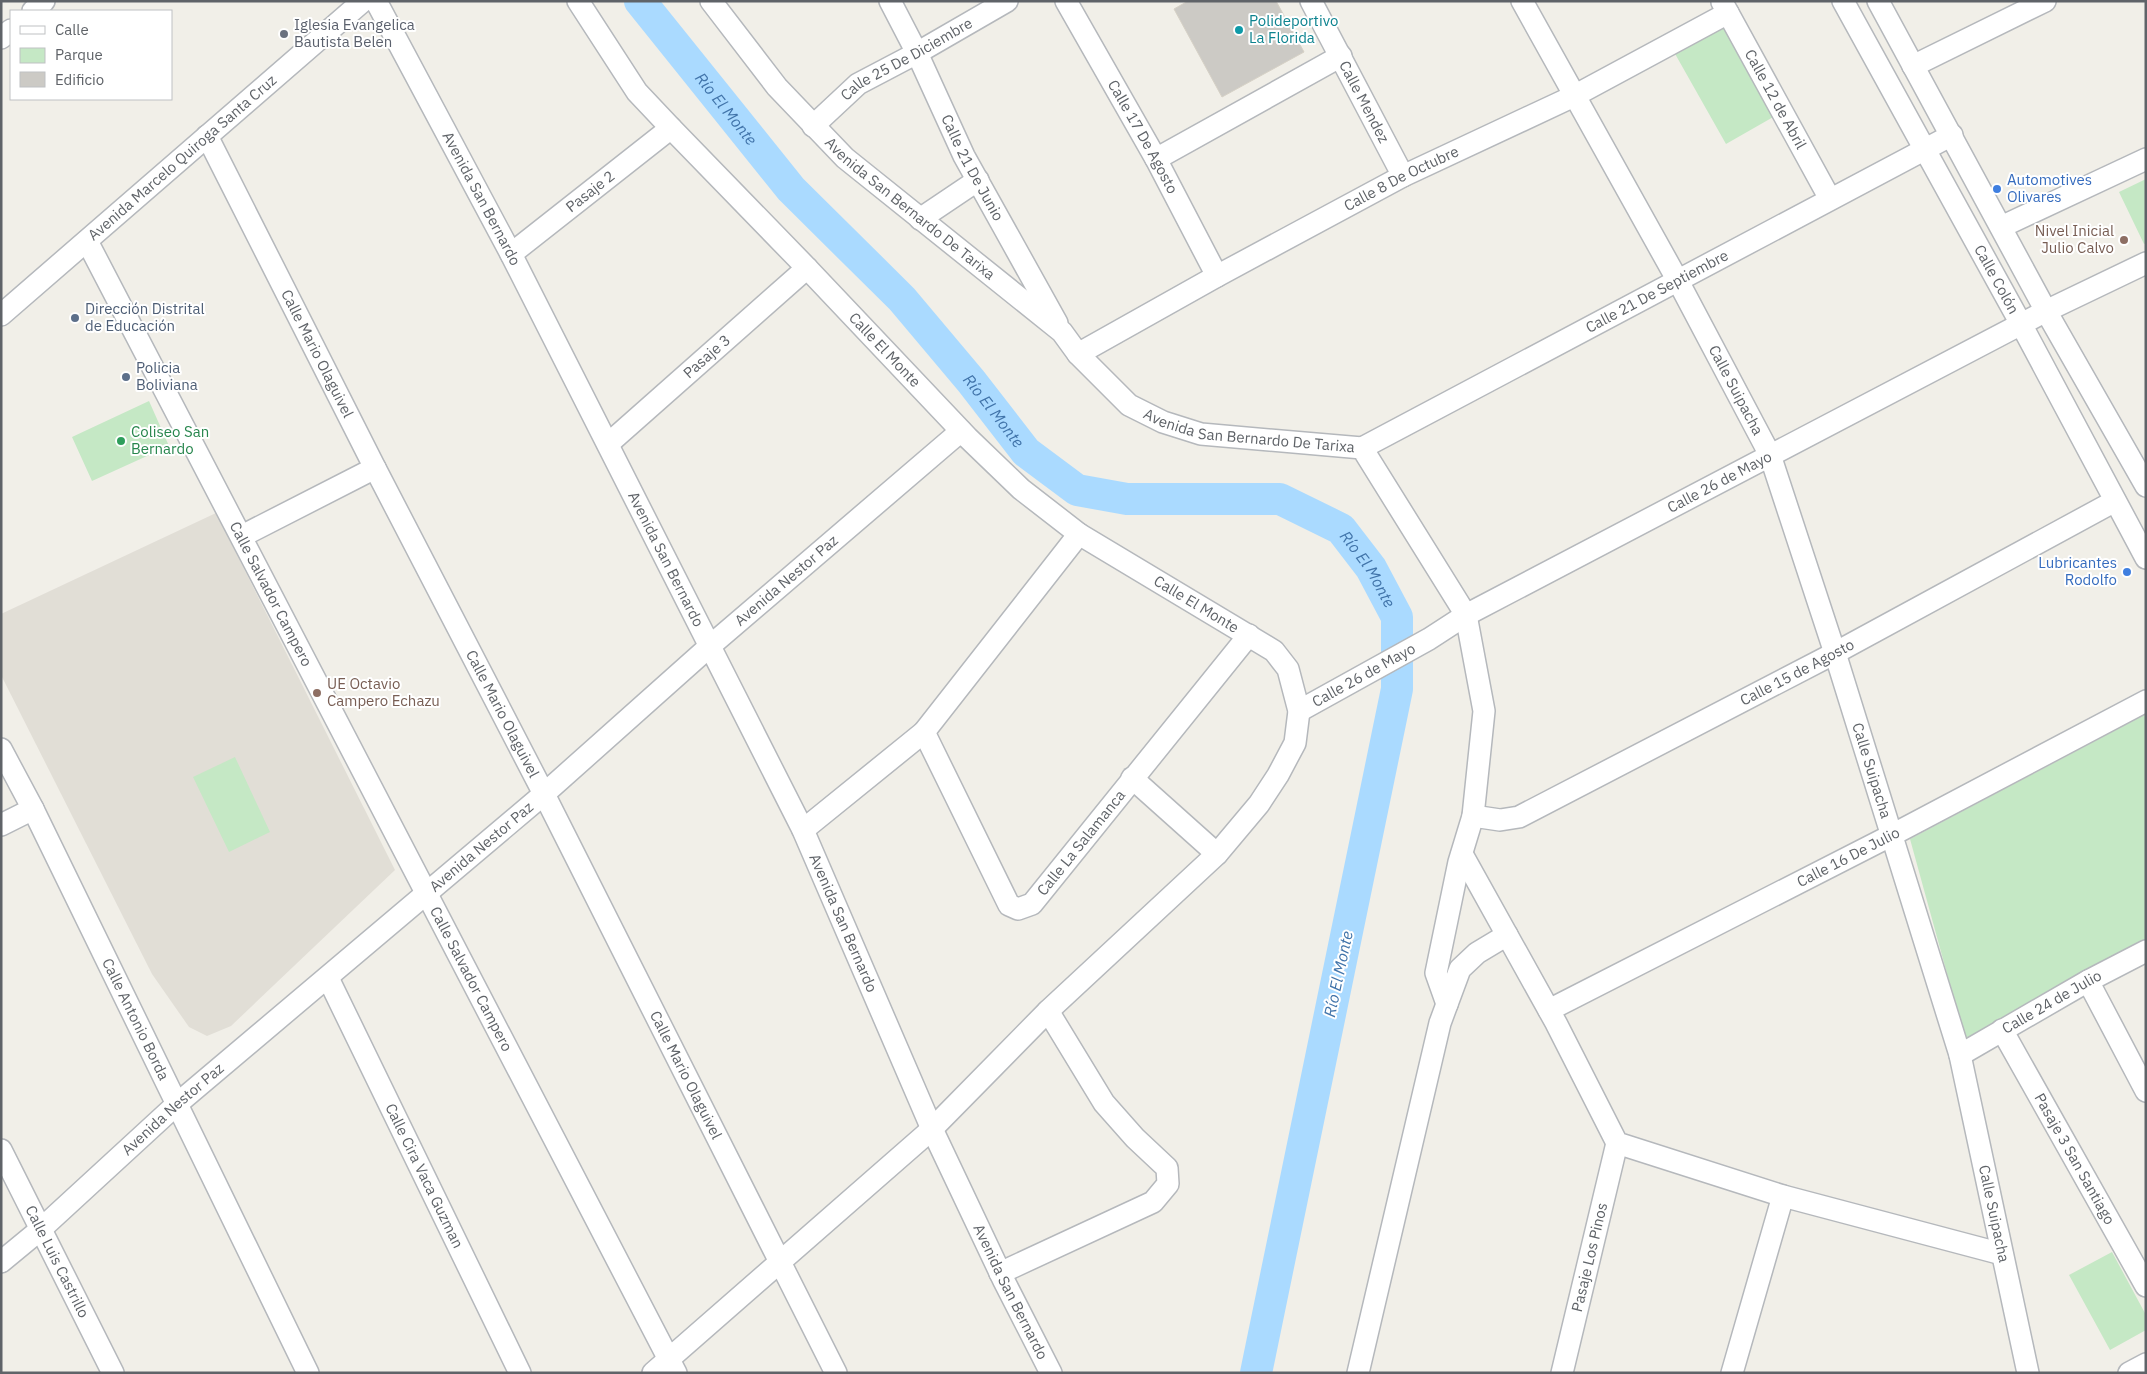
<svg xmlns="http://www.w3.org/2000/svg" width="2147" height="1374" viewBox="0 0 2147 1374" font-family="'IBM Plex Sans',sans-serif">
<rect width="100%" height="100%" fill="#f1efe8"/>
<path fill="#e1ded6" d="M216 513 395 870 231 1026 207 1036 189 1027 152 974 1 675V614Z"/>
<path fill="#c5e8c5" d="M1723 24 1775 116 1726 144 1674 52Z
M2146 179V243L2144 244 2119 192Z
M149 401 169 446 92 481 72 437Z
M2146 714V942L1965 1039 1910 839Z
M235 757 270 832 229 852 193 777Z
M2112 1252 2146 1315V1330L2110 1350 2069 1275Z"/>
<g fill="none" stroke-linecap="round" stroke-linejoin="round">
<path stroke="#aadaff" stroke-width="32" id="s1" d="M640 1 791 189 902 299 971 381 1026 452 1077 490 1127 499H1280L1341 529 1371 568 1397 617V689L1256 1373"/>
</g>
<path fill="#cccac5" stroke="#d6d1c6" d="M1188 1H1276L1304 52 1222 97 1174 9Z"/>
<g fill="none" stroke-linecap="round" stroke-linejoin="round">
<defs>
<g id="minor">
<path id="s2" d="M376 1 511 254 803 830 932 1129 1004 1281 1051 1373"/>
<path id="s3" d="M578 1 637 92 671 128 807 268 968 438 1021 489 1079 534 1274 651 1288 669 1299 711 1295 743 1278 775 1259 804 1217 854 1048 1011 932 1129 653 1373"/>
<path id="s4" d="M711 1 777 87 845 158 1062 332 1078 354 1129 405 1163 422 1201 434 1362 448 1466 615 1484 711 1473 816 1459 862 1436 973 1447 1004"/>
<path id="s5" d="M890 1 917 53 964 156 1057 323"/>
<path id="s6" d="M1066 1 1156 159 1217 276"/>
<path id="s7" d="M1311 1 1403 176"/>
<path id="s8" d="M1522 1 1678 281 1770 455 1835 653 1960 1055 2028 1373"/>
<path id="s9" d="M1843 1 2021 324 2146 558"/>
<path d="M1878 1 2046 311 2146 486"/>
<path id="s10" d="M1722 2 1830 199"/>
<path d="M33 11 44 1"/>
<path d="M1 38 11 30"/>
<path d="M1913 66 2045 1"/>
<path id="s11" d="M813 126 858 84 917 53 1007 1"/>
<path id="s12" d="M207 136 375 468 544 794 836 1373"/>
<path d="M1156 159 1341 56"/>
<path d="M920 219 978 180"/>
<path d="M2001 227 2146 159"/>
<path id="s13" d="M87 241 676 1373"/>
<path id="s14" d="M511 254 671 128"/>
<path id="s15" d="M1 315 363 1"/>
<path id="s16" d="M1078 354 1217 276 1403 176 1574 96 1728 13"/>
<path id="s17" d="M608 444 807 268"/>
<path id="s18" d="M1362 448 1952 135"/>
<path d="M242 536 375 468"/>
<path id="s19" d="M1299 711 1429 639 1466 615 2046 311 2146 263"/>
<path id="s20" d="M924 732 1009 905 1018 909 1032 904 1249 635"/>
<path id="s21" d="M1 749 33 809 308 1373"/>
<path d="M1132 778 1217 854"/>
<path id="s22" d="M1473 816 1500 820 1519 817 1835 653 2115 501"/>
<path d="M1 825 33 809"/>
<path d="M803 830 924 732 1079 534"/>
<path d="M1462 854 1556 1023 1617 1143 1783 1196 2002 1254"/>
<path id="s23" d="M328 978 520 1373"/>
<path d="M2088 981 2146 1091"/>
<path id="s24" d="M1549 1010 1892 835 2146 701"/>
<path id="s25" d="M2002 1030 2146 1286"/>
<path id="s26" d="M1960 1055 2088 981 2146 951"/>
<path id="s27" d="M1 1150 113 1373"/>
<path id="s28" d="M1 1262 41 1229 177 1104 544 794 710 646 961 431"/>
<path d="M1000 1273 1153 1202 1168 1184 1167 1168 1135 1138 1104 1103 1048 1011"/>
<path d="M1358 1373 1440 1023 1460 969 1477 953 1507 935"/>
<path id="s29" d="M1562 1373 1617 1143"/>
<path d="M1732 1373 1783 1196"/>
<path d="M2129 1373 2146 1364"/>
</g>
</defs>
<use href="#minor" stroke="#b5b8bc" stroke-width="24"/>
<use href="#minor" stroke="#fff" stroke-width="21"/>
</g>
<circle fill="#0f9aa8" stroke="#fff" stroke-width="2" cx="1239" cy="30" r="5"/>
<circle fill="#6b7280" stroke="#fff" stroke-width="2" cx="284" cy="34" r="5"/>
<g fill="#3f7fe0" stroke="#fff" stroke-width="2">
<circle cx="1997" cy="189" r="5"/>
<circle cx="2127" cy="572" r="5"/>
</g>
<g fill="#8d6e63" stroke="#fff" stroke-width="2">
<circle cx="2124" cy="240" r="5"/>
<circle cx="317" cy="693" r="5"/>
</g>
<g fill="#5c6f8a" stroke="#fff" stroke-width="2">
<circle cx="75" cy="318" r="5"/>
<circle cx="126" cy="377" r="5"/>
</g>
<circle fill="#2e9e5b" stroke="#fff" stroke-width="2" cx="121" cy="441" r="5"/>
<g text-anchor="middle" stroke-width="4" stroke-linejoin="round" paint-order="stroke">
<g font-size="15" fill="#0d838f" stroke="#fff" text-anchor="start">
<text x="1249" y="26">Polideportivo<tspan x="1249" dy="17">La Florida</tspan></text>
</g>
<g font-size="15" fill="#5b616d" stroke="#fff" text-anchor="start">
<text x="294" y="30">Iglesia Evangelica<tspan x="294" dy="17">Bautista Belen</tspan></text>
</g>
<g font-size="15" fill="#5f6368" stroke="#fff">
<text dy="5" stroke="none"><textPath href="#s11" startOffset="116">Calle 25 De Diciembre</textPath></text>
<text dy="5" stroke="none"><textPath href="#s10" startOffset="111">Calle 12 de Abril</textPath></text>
<text dy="5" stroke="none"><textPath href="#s7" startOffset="114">Calle Mendez</textPath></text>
<text dy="5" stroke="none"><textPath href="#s6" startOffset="156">Calle 17 De Agosto</textPath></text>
<text dy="5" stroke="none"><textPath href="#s15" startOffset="240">Avenida Marcelo Quiroga Santa Cruz</textPath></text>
<text dy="5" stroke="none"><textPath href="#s5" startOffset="186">Calle 21 De Junio</textPath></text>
<text dy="5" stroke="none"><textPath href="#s16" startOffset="368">Calle 8 De Octubre</textPath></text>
<text dy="5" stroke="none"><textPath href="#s14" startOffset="101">Pasaje 2</textPath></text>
<text dy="5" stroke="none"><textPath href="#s2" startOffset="224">Avenida San Bernardo</textPath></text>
<text dy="5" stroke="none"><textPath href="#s4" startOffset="289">Avenida San Bernardo De Tarixa</textPath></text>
<text dy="5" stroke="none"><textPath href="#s9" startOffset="318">Calle Colón</textPath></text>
<text dy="5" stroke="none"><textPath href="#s18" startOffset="334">Calle 21 De Septiembre</textPath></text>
<text dy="5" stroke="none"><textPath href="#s3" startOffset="466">Calle El Monte</textPath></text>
<text dy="5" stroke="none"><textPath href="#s12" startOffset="244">Calle Mario Olaguivel</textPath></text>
<text dy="5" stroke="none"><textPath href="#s17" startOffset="132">Pasaje 3</textPath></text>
<text dy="5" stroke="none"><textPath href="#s8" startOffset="444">Calle Suipacha</textPath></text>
<text dy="5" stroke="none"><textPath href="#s4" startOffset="709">Avenida San Bernardo De Tarixa</textPath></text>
<text dy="5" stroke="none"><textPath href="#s19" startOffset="479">Calle 26 de Mayo</textPath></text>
<text dy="5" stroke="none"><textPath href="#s2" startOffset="629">Avenida San Bernardo</textPath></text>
<text dy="5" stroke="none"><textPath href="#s28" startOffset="1040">Avenida Nestor Paz</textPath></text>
<text dy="5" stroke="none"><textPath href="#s13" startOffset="398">Calle Salvador Campero</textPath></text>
<text dy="5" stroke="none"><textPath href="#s3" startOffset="871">Calle El Monte</textPath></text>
<text dy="5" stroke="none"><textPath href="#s22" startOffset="360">Calle 15 de Agosto</textPath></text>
<text dy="5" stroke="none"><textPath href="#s19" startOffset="74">Calle 26 de Mayo</textPath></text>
<text dy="5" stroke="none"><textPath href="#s12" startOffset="649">Calle Mario Olaguivel</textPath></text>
<text dy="5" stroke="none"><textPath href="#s8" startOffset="849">Calle Suipacha</textPath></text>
<text dy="5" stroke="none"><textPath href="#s20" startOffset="296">Calle La Salamanca</textPath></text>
<text dy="5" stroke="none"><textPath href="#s28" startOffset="635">Avenida Nestor Paz</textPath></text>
<text dy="5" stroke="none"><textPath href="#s24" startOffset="336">Calle 16 De Julio</textPath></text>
<text dy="5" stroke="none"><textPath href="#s2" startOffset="1034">Avenida San Bernardo</textPath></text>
<text dy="5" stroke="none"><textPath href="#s13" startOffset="832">Calle Salvador Campero</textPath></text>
<text dy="5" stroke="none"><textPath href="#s26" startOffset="106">Calle 24 de Julio</textPath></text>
<text dy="5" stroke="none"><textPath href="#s21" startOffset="302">Calle Antonio Borda</textPath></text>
<text dy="5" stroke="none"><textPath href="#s12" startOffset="1054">Calle Mario Olaguivel</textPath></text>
<text dy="5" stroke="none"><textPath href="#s28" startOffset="230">Avenida Nestor Paz</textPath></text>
<text dy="5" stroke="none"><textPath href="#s25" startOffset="148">Pasaje 3 San Santiago</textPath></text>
<text dy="5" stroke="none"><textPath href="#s23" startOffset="220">Calle Cira Vaca Guzman</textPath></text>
<text dy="5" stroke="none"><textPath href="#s8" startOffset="1309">Calle Suipacha</textPath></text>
<text dy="5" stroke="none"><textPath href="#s29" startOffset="119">Pasaje Los Pinos</textPath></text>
<text dy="5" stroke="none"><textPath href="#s27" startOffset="125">Calle Luis Castrillo</textPath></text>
<text dy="5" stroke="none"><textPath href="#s2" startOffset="1439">Avenida San Bernardo</textPath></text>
</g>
<g font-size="15" fill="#366cbe" stroke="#fff" text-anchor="start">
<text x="2007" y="185">Automotives<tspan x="2007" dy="17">Olivares</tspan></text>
<text x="2117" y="568" text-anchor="end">Lubricantes<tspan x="2117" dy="17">Rodolfo</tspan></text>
</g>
<g font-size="15" fill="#785e54" stroke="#fff" text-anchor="end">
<text x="2114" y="236">Nivel Inicial<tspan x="2114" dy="17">Julio Calvo</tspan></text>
<text x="327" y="689" text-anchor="start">UE Octavio<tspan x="327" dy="17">Campero Echazu</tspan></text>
</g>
<g font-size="15" fill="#4e5e75" stroke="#fff" text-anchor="start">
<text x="85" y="314">Dirección Distrital<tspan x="85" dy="17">de Educación</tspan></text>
<text x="136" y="373">Policia<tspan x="136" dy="17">Boliviana</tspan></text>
</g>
<g font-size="15" fill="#27864d" stroke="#fff" text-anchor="start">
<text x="131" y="437">Coliseo San<tspan x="131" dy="17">Bernardo</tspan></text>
</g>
<g font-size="16" font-style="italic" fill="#4174aa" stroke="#fff">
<text dy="6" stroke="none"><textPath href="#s1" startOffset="138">Río El Monte</textPath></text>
<text dy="6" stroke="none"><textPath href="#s1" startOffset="542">Río El Monte</textPath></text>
<text dy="6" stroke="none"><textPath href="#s1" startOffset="978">Río El Monte</textPath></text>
<text transform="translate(1338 974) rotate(-78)" y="6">Río El Monte</text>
</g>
</g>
<rect width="2147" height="1374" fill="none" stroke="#5f6368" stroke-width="5"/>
<rect x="10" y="10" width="162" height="90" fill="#ffffff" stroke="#bfc1c3"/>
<rect x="20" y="26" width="25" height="8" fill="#ffffff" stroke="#bfc1c3"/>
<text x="55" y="35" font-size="15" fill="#5f6368">Calle</text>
<rect x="20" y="48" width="25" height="15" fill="#c5e8c5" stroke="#bfc1c3"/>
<text x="55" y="60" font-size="15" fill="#5f6368">Parque</text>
<rect x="20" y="72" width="25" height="15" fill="#cccac5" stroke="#bfc1c3"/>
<text x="55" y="85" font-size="15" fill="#5f6368">Edificio</text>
</svg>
